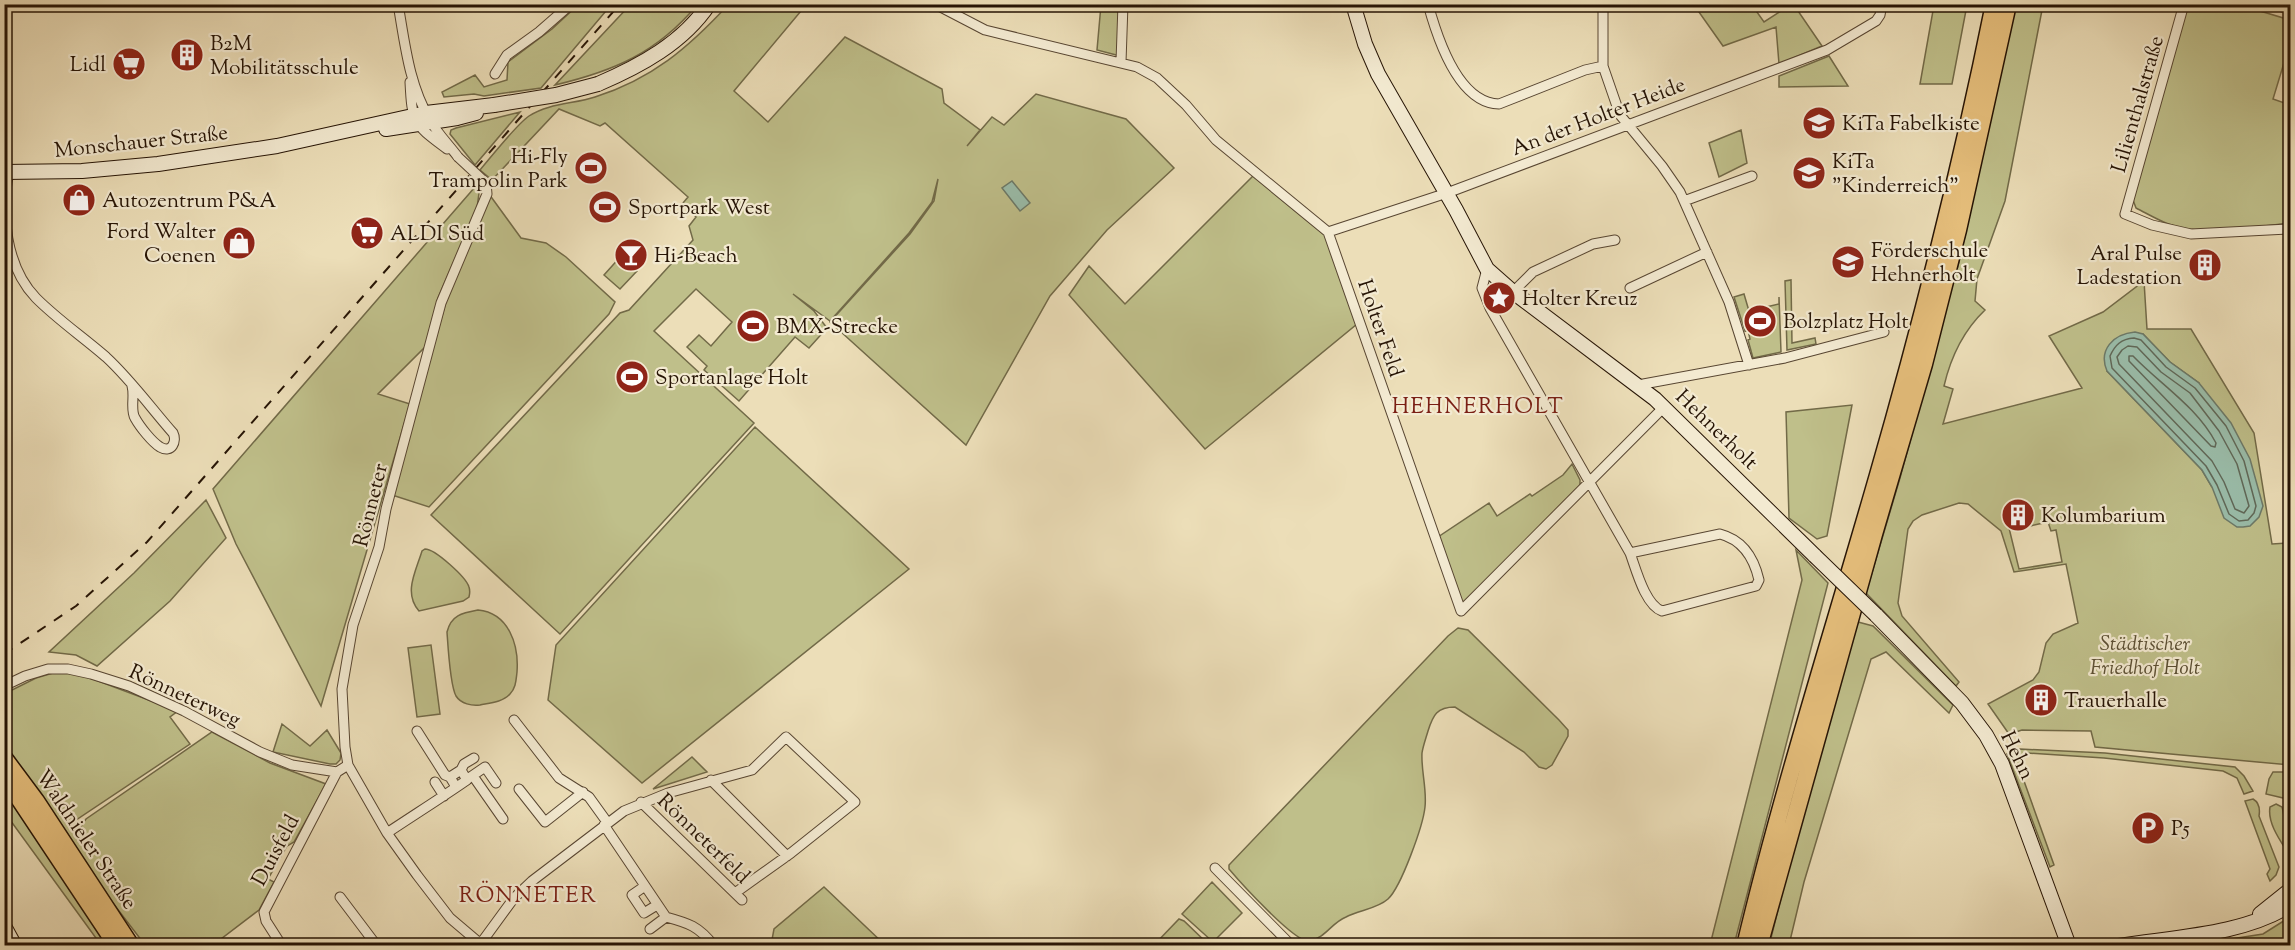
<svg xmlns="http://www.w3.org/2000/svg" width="2295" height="950" viewBox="0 0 2295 950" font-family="'Sorts Mill Goudy',serif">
<rect width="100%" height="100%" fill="#ecdeb8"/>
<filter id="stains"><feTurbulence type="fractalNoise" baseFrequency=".00333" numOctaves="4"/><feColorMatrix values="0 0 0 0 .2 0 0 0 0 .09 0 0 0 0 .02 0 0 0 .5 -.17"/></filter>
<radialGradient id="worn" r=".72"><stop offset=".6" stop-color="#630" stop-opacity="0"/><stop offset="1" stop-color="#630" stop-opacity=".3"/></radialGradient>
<path fill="#bfbf8a" stroke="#726a48" stroke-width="1.5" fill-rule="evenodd" d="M578 5H611L541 88 484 96 474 94 444 97 442 92 475 75 484 87 507 80 508 62 552 29Z
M630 5H697C657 53 614 71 555 85Z
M728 5H806L734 91 768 122 845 37 942 89 944 103 980 130 967 146 992 117 1004 125 1036 94 1126 119 1174 168 1107 230 1050 296 966 445 830 322 910 234 934 201 938 179 932 202 909 233 830 321 793 294 814 311 827 328 809 348 795 337 739 401 704 370 707 366 687 347 699 335 711 346 732 322 696 289 654 331 754 423 560 634 431 515 620 313 629 310 693 240 689 226 696 217 683 203 688 197 605 123 600 126 559 109 492 180 480 170C491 157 517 124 529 116 549 103 574 104 595 97 652 79 688 48 728 5Z
M1101 5H1121L1120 56 1097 50Z
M1694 5H1752L1764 22 1790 5H1794L1822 46 1779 64 1776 27 1723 46Z
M1934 5H1967L1952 84H1920Z
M2016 5H2043L2005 201 1977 279 1975 301 1985 310C1963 331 1951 356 1944 386L1953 389 1943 424 2082 388 2049 336 2103 312 2144 281 2147 329H2191L2254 433 2272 544 2290 543V765L2095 747 2091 731 2022 730 2009 734 1988 704 2033 680 2039 672 2046 643 2053 634 2078 623 2066 564 2014 572 2001 531 1968 504 1959 503 1922 515 1913 521 1908 529 1898 603 1902 616 1959 682 1956 686 1866 593 1900 478 1960 258ZM2143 334 2170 362 2199 383 2212 487 2202 470 2107 371ZM2048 522 2051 531 2056 530 2062 562 2019 569 2009 528 2029 524 2030 526Z
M2188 5H2240L2290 20V43L2273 99 2290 105V223C2257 226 2221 234 2188 229 2169 227 2152 216 2136 208L2133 200Z
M1829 56 1848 86 1779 87V76Z
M520 112 475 165 450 134 451 130 456 128Z
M1741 130 1747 163 1719 177 1709 143Z
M1253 176 1326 236 1357 324 1205 449 1069 295 1089 266 1125 304Z
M475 187 479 193 477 208 438 298 425 347 378 394 410 404 321 706 236 544 213 489Z
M489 194 521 238 546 243 566 257 615 302 609 314 429 507 392 495 449 291Z
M621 256 637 271 620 289 604 275Z
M1791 280 1792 343 1815 338 1816 344 1787 350 1785 281Z
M1744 294 1749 311 1779 304V297L1781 352 1753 358 1748 340 1750 339 1748 330 1745 331 1734 297Z
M1852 405 1827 536 1817 539 1789 518 1786 412Z
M755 427 909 569 642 783 548 700 556 645Z
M1572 464 1580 480V487L1463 606 1438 537 1489 503 1497 516 1530 494 1532 496 1563 475Z
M206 500 226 538 170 601 97 666 76 655 49 652 134 573Z
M425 549C435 549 466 577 469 587 470 590 470 593 469 597L463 601 419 611C403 593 416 571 422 551Z
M1796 550 1828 583 1734 945H1710L1802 580Z
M478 610C509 613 519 645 517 672 516 680 516 688 510 694 503 702 490 703 480 705 472 706 461 704 456 696 450 685 448 646 447 632 451 615 462 613 478 610Z
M1858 622 1873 626 1953 705 1949 713 1886 652 1871 659 1804 882 1789 945 1769 946 1792 854Z
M1458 628 1468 630 1559 720 1568 730V736L1552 765 1546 769 1539 767 1524 752 1455 707C1437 707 1433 715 1428 731 1426 738 1423 746 1422 753 1421 771 1427 789 1425 807 1423 826 1401 887 1388 899 1377 909 1359 910 1346 917 1331 923 1326 938 1309 941 1295 943 1240 882 1229 869V865L1448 636Z
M431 645 440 714 417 717 408 648Z
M53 673H77L178 711 170 717 190 744 76 820 66 808 80 828 86 819 212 732 270 763 326 784 294 842 287 846 268 879 274 882 259 910 213 945H145L93 877 5 752 4 694 36 678Z
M282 724 310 746 327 730 341 753 340 760 336 764H330L273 752Z
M2020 749 2105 753 2235 767 2244 776 2253 791 2244 794 2237 778 2223 771 2104 758 2027 753 2019 767 2054 865 2050 867 2007 754Z
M692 757 707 772 653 789Z
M2273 772H2290V806L2283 798 2266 794 2269 779Z
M4 785 111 945H101L5 813Z
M2253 799C2260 803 2260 810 2259 816L2279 867 2276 875 2270 881 2267 874 2270 869 2245 801Z
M2276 804 2282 807C2287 823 2284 840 2290 856 2282 843 2267 824 2270 807Z
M1212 882 1242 913 1213 942 1182 914Z
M824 887 885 945H771L774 929Z
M2290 917V944L2283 946 2192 945 2263 934Z
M1179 919 1184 921 1209 945H1154Z"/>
<path fill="#9abdaa" stroke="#6c7968" stroke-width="1.5" d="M1012 181 1030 203 1020 211 1002 188Z
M2135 332 2143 334 2170 362 2199 383 2231 423 2250 459 2263 506 2259 517 2250 526 2243 527H2237L2224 518 2212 487 2202 470 2107 371C2098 350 2113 334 2135 332Z"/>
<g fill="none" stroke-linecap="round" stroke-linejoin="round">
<path stroke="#606858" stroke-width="1.5" d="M2134 338 2141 340 2166 367 2195 388 2226 426 2244 461 2256 506 2254 513 2248 520 2239 521 2229 514 2217 485 2206 466 2112 368 2110 356C2115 345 2121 339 2134 338Z
M2128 346 2137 347 2161 372 2190 393 2219 431 2237 464 2249 506 2244 513 2235 509 2224 482 2212 461 2119 364 2117 357 2122 350Z
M2129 356H2133C2161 385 2197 407 2216 443L2215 447 2211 446 2129 361Z"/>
<defs>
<path id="street" d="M398 4C405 44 409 85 430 120 437 133 449 145 458 157
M935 4 985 30 1137 67 1157 78 1186 105 1216 140 1328 232 1461 611 1664 407
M1428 4C1437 37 1458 103 1499 104L1585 70 1603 66
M1603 4V66L1620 115 1662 166 1680 192 1729 302 1749 365
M2184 4 2125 214 2152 225 2191 234 2290 229
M2274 4 2290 10
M1121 62 1123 4
M495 74 507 55 539 32 571 4
M410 82C412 124 414 124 447 149
M9 172C0 213 6 267 36 298 58 320 83 337 106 357 131 380 151 408 173 433 177 441 172 454 160 447 152 442 140 427 135 418 130 410 135 396 132 386
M1684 201 1752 176
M1328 232 1447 193 1827 50 1876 21 1880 15 1882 4
M1487 269 1482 288 1490 308 1630 553
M1630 288 1707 252
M1513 292 1533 272 1593 244 1615 240
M1638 385 1785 358 1884 332
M1720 534C1743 540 1754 558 1759 580L1756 586 1662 611C1645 605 1636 569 1630 553Z
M4 686 25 676 48 669H68L91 674 129 686 184 711 260 752 292 765 337 772 348 765
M514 720 559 778 589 797 607 822
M417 731 445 775 450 777
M461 770 464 764 474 758
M473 776 503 819
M469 778 485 767 496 783
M711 780 787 856
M435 782 444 796
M519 789 545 822 583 792
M641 802 742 900
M604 825 666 917C688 923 699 926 714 946
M387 833C414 815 441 798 467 780L461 770 450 777 456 787
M1215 868 1292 946
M645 886 632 895 644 913 657 905
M340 897 377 946
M650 929 666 917
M282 946 266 921 264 912 337 772
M475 946 484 939 514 898 532 881 624 811 668 793 752 770 786 737 855 802 791 853 735 893
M483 946 450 918 417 875 387 833 348 765 345 747 342 689 353 625 379 547 386 509 441 303 487 194 486 183"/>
<path id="secondary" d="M1353 4 1365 44 1378 74 1456 210 1487 269 1513 292 1655 399 1815 556
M598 84C640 66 683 43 709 4
M386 129 457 118 476 113
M4 172 82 171 158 164 277 146 426 113 494 105
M1876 615 1962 703 1986 735 2002 764 2069 946
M2260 914 2290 890
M4 926 15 946
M2119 946C2174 937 2243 935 2290 905"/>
<path id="highway" d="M4 758 36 801 131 946
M4 776 117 946
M1745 946C1783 787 1833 632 1878 475 1923 319 1962 163 1994 4
M1759 946 1874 534 1924 364 1958 230 2008 4"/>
</defs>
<use href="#street" stroke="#584632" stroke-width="11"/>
<use href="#secondary" stroke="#261405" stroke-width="16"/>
<use href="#highway" stroke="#261405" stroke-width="19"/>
<use href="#street" stroke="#f3ead1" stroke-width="9"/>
<use href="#secondary" stroke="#f3ead1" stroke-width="14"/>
<use href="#highway" stroke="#e6bf7c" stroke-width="16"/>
<path stroke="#261405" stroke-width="2" stroke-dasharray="10 10" stroke-linecap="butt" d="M4 654 76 606 147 542 620 4"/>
<defs>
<path id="street-bridge" d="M458 157 486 183"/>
<path id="secondary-bridge" d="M494 105 556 95 598 84
M1815 556 1876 615"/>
</defs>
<use href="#street-bridge" stroke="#584632" stroke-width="11" stroke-linecap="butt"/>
<use href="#secondary-bridge" stroke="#261405" stroke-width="16" stroke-linecap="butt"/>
<use href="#street-bridge" stroke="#f3ead1" stroke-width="9"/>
<use href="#secondary-bridge" stroke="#f3ead1" stroke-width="14"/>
</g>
<defs>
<symbol id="building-disc" viewBox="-11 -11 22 22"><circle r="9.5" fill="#8f2418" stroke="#f3ead1"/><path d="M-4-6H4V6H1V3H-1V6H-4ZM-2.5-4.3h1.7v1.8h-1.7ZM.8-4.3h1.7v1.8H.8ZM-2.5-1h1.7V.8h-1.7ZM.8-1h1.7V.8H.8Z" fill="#fff"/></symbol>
<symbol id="supermarket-disc" viewBox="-11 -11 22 22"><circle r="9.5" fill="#8f2418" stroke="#f3ead1"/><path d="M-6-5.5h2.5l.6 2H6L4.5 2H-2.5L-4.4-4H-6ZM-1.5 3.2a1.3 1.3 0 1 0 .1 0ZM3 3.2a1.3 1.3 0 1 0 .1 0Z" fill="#fff"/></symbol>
<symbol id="school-disc" viewBox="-11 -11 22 22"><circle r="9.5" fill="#8f2418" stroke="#f3ead1"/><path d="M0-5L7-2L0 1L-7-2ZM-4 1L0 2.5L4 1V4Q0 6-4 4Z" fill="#fff"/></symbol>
<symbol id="stadium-disc" viewBox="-11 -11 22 22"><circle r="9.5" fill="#8f2418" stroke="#f3ead1"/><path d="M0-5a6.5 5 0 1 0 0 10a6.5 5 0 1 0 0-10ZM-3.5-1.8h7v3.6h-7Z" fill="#fff"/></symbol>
<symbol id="shop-disc" viewBox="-11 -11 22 22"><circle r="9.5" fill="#8f2418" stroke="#f3ead1"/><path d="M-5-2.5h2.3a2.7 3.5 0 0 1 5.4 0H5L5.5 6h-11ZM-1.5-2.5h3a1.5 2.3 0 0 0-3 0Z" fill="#fff"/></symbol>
<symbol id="bar-disc" viewBox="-11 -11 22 22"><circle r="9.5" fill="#8f2418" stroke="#f3ead1"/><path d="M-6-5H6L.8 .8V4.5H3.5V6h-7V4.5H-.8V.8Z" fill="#fff"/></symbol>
<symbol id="sight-disc" viewBox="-11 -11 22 22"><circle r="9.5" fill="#8f2418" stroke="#f3ead1"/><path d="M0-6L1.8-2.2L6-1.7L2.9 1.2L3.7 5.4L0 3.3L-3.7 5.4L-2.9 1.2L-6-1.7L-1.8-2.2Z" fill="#fff"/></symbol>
<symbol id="parking-disc" viewBox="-11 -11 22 22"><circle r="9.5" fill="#8f2418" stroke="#f3ead1"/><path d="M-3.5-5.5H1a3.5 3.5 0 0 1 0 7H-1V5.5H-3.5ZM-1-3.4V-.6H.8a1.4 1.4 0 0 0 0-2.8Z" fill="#fff"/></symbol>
</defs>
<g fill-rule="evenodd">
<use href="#building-disc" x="168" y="36" width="38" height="38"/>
<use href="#supermarket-disc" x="110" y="45" width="38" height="38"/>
<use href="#school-disc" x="1800" y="104" width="38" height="38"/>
<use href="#stadium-disc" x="572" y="149" width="38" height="38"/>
<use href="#school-disc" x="1790" y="154" width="38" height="38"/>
<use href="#shop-disc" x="60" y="181" width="38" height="38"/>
<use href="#stadium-disc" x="586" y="188" width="38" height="38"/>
<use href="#supermarket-disc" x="348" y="214" width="38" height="38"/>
<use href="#shop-disc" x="220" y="224" width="38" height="38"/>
<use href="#bar-disc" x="612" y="236" width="38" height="38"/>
<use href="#school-disc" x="1829" y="243" width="38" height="38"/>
<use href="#building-disc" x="2186" y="246" width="38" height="38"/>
<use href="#sight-disc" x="1480" y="279" width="38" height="38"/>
<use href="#stadium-disc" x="1741" y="302" width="38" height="38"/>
<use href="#stadium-disc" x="734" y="307" width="38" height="38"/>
<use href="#stadium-disc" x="613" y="358" width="38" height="38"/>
<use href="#building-disc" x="1999" y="496" width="38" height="38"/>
<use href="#building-disc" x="2022" y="681" width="38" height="38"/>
<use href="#parking-disc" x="2129" y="809" width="38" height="38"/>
</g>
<g text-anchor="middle" stroke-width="4.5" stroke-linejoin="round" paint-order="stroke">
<g font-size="21" fill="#261405" stroke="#f3ead1" text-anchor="start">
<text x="210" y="50">B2M<tspan x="210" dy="24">Mobilitätsschule</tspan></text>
<text x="106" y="71" text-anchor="end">Lidl</text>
<text x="1842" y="130">KiTa Fabelkiste</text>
<text x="568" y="163" text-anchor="end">Hi-Fly<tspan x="568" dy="24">Trampolin Park</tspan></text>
<text x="1832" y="168">KiTa<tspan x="1832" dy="24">"Kinderreich"</tspan></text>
<text x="102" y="207">Autozentrum P&amp;A</text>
<text x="628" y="214">Sportpark West</text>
<text x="216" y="238" text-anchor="end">Ford Walter<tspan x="216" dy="24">Coenen</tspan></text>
<text x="390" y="240">ALDI Süd</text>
<text x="1871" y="257">Förderschule<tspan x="1871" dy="24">Hehnerholt</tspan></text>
<text x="2182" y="260" text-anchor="end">Aral Pulse<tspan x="2182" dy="24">Ladestation</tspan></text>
<text x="654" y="262">Hi-Beach</text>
<text x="1522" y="305">Holter Kreuz</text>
<text x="1783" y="328">Bolzplatz Holt</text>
<text x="776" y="333">BMX-Strecke</text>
<text x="655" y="384">Sportanlage Holt</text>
<text x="2041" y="522">Kolumbarium</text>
<text x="2064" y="707">Trauerhalle</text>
<text x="2171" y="835">P5</text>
</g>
<g font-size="21" fill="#261405" stroke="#f3ead1">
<text transform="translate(2137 104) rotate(-74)" y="7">Lilienthalstraße</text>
<text transform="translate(1598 116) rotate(-21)" y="7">An der Holter Heide</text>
<text transform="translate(141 141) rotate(-6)" y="7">Monschauer Straße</text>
<text transform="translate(1381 328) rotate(71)" y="7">Holter Feld</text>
<text transform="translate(1717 429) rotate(44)" y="7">Hehnerholt</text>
<text transform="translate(370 505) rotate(-76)" y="7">Rönneter</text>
<text transform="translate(185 695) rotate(25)" y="7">Rönneterweg</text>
<text transform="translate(2018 755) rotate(64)" y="7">Hehn</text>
<text transform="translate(704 838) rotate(44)" y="7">Rönneterfeld</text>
<text transform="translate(87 839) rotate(56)" y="7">Waldnieler Straße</text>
<text transform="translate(275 850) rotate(-62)" y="7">Duisfeld</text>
</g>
<g font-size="21" font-style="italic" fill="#5c5034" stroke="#f3ead1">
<text x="2145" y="650">Städtischer<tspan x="2145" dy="24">Friedhof Holt</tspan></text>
</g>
<g font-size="22" letter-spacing="1.5" fill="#7a1f14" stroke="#f3ead1">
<text x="1478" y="413">HEHNERHOLT</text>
<text x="528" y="902">RÖNNETER</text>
</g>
</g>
<rect width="2295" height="950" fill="none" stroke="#ecdeb8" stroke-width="24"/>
<rect x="6" y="6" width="2283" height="938" fill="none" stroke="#261405" stroke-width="3"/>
<rect x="12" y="12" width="2271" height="926" fill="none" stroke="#261405" stroke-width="1.5"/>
<rect width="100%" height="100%" filter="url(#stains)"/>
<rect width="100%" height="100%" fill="url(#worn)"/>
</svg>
